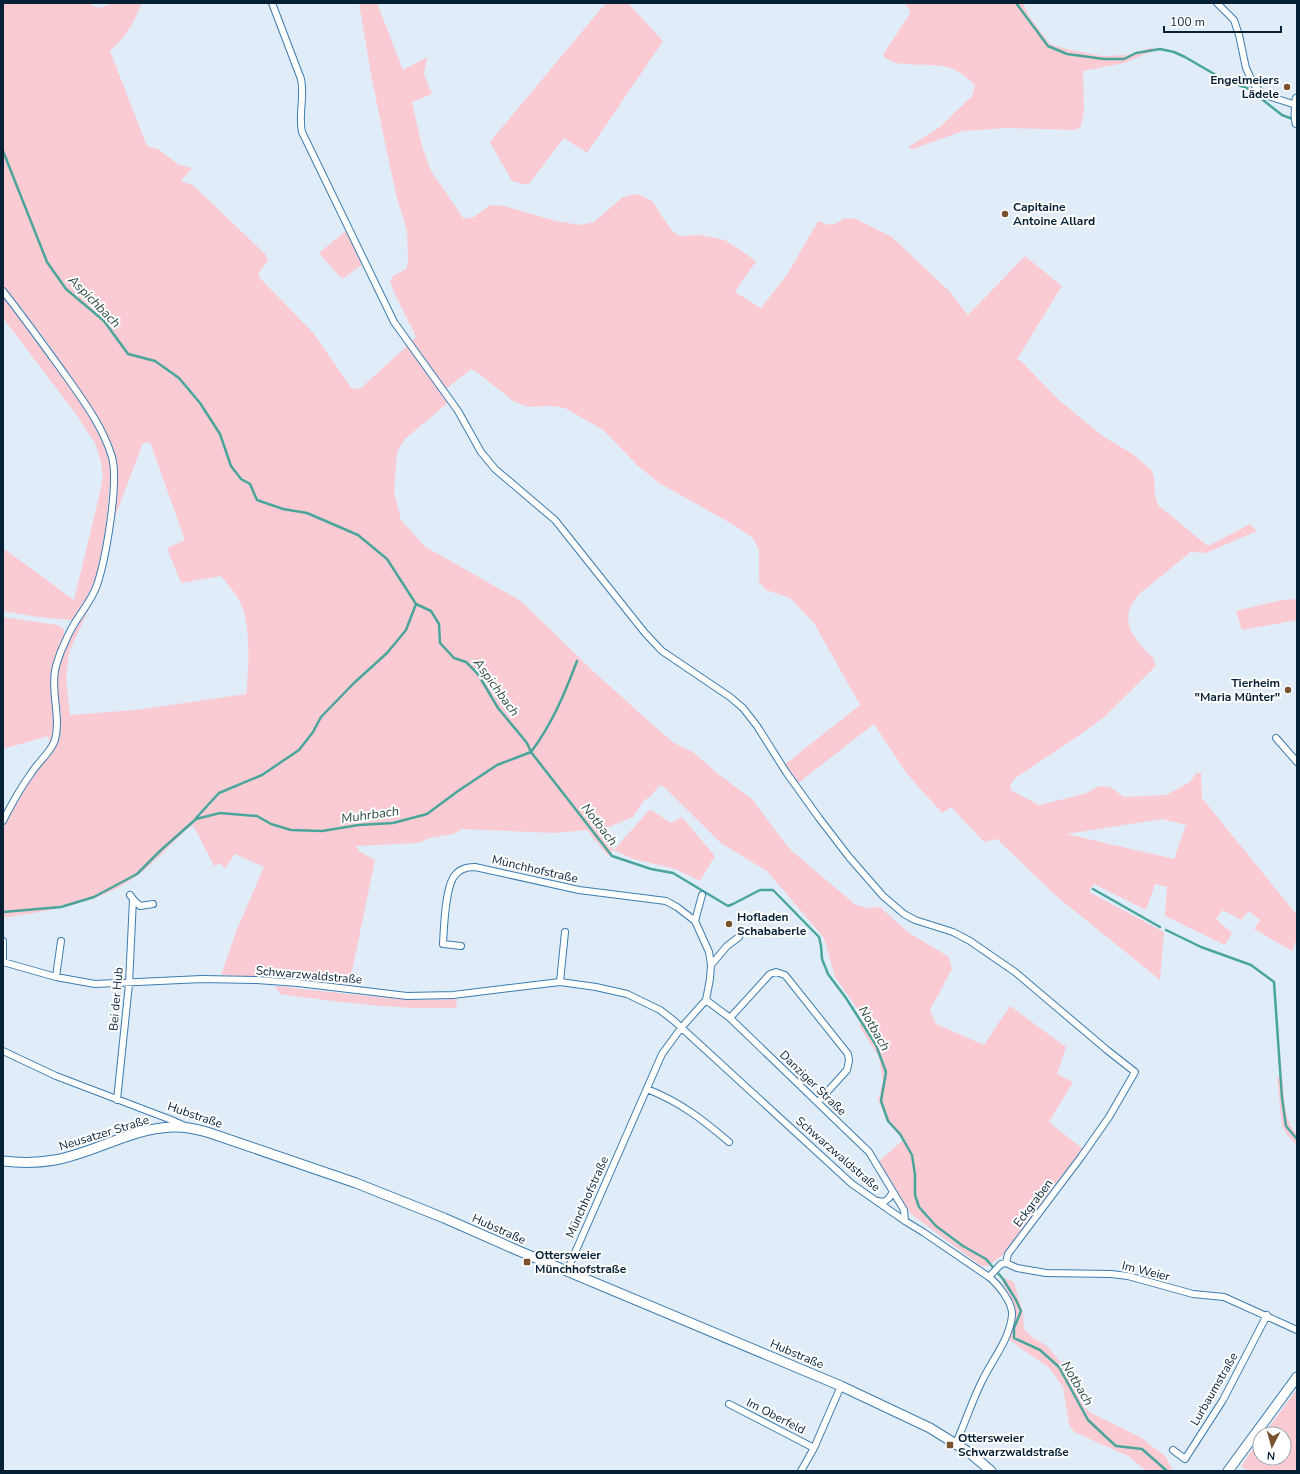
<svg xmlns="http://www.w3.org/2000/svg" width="1300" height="1474" viewBox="0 0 1300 1474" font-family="'Nunito Sans',sans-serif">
<rect width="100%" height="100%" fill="#e0edf8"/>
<path fill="#fbcbd4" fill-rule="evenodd" d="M3 3H89C100 12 104 5 113 3 122 1 133 3 142 3 132 25 128 35 110 51L147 146 158 149 179 165 192 168 181 181 194 186 266 255 268 260 259 273V277L314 334 352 389 361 388 407 346 449 402 405 439 397 452 394 492 401 520 424 546 521 601 593 671 652 724 674 743 693 752 718 774 752 799 784 842 793 852 856 905 869 908 880 907 908 932 949 957 952 969 930 1010 936 1024 984 1045 1010 1006 1066 1047 1057 1074 1073 1082 1049 1122 1084 1150 1078 1159 1004 1254 988 1266H981L911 1214 879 1161 903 1140 886 1120 878 1099 883 1082 879 1057 859 1026 864 1018 835 977 824 938 767 871 722 844 664 787 660 785 649 798 644 800 633 817 604 829 614 850 650 809 671 823 682 817 715 856 700 881 675 869 633 859 614 850 608 856 587 830 554 833 462 829 453 834 430 838 418 843 356 846 359 851 375 860 349 986 303 979 221 975 237 929 264 867 235 854 225 868 219 863 214 866 193 825 186 830C171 844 157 860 142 872 102 904 51 910 3 918V829L22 792 51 752 59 731 60 713 56 683 61 658 68 642 93 600 69 652 66 679 70 715 136 710 246 694C249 668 251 628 241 604 237 594 227 584 221 576L181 583 167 548 185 540 150 442 143 443 113 522 117 489V467L103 428 90 405 44 338 3 286Z
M359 3H377L403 70 427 57 424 74 432 94 412 102 422 146 431 171 464 219 474 217 490 205 504 206 556 221 580 225 594 222 623 197 637 194 652 201 672 231 680 236 700 235 725 240 756 261 735 292 761 308 788 273 818 221C830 226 833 227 844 218L856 219 892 237 949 291 968 315 1025 256 1062 286 1017 359 1021 361 1060 401 1104 437 1133 454 1152 471 1154 478 1155 495 1158 505 1208 546 1250 524 1257 531 1206 553 1191 552 1139 594C1116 621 1134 639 1154 659L1155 667 1104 717 1084 732 1014 779 1010 786 1012 791 1039 805 1084 794 1100 786 1110 787 1124 797 1166 795 1190 782 1196 773H1201L1202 798 1297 915V938L1292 951 1254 929 1260 920 1249 911 1241 920 1223 910 1216 919 1232 933 1225 945 1165 916 1167 887 1155 884 1146 910 1094 884 1089 892 1164 932 1160 980 1055 895 997 839 984 842 951 807 942 813 907 774 874 724 797 784 784 765 860 705 814 623 790 598 766 590 759 582V550L753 538 732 524 659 483 638 466 603 430 565 408 551 406 528 407 513 401 478 373 471 369 445 390 409 343 416 337 394 292 390 281 393 276 406 269 408 261 407 231 397 198 389 162 372 80ZM1162 819 1186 825 1174 859 1067 834Z
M606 3H628L663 41 587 153 564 138 528 185 512 181 490 142Z
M904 3H1023L1029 16 1050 44 1066 49 1102 56 1128 55 1153 47V51L1124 63 1083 71 1084 111 1081 126 1076 130 1008 128 963 131 913 149 908 147 940 127 972 96 975 86C967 76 955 68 942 66 925 63 893 69 883 55L909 15 910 10Z
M347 230 362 265 342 279 319 253Z
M3 294 76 395 91 418 103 442 109 460 111 475 105 534 101 561 95 581 78 615 71 620 38 617 3 611V548L74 600 99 497 103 477 101 462 95 443 76 414 3 318Z
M1297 599V620L1242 630 1236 611 1281 600Z
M3 617 57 625 63 628C68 639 54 656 53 669 51 685 54 702 54 719 54 727 52 735 50 743L48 736 3 749Z
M275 986 385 998 414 1000 457 999 456 1008C396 1010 339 1002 280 994Z
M1277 1077 1282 1078C1285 1096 1283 1120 1297 1134V1145L1287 1135 1282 1126Z
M1005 1278 1014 1282 1023 1313 1024 1329 1032 1337 1047 1346 1059 1360 1074 1371 1077 1378 1078 1391 1085 1408 1091 1413 1140 1437 1166 1457 1173 1471H1147L1128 1456 1074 1432 1069 1424 1063 1387 1049 1368 1008 1339C1018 1309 1017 1308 1002 1281Z
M1297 1389V1471H1249L1241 1466 1260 1439V1458H1284V1434H1264Z"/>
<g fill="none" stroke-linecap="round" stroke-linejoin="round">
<path stroke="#4aa59b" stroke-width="2.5" d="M1016 3 1048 46 1067 54 1104 59H1124L1136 53 1160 49 1174 52 1185 57 1221 78 1249 89 1282 115 1295 120
M3 151 47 262 66 289 104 321 128 354 155 361 179 378 200 403 220 434 231 466 241 479 250 484 257 500 283 509 307 513 358 535 387 559 416 604 431 611 439 624 440 643 454 658 466 662 478 674 498 708 527 743 531 752 612 856 651 869 673 873 728 906 733 904 760 890H773L819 937 821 946 822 959 828 974 846 998 876 1045 886 1072 881 1101 888 1121 900 1134 912 1155 915 1175V1195L919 1207 936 1226 963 1246 986 1259 1003 1279 1016 1300 1021 1311 1014 1328V1338L1040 1350 1059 1367 1088 1420 1105 1436 1116 1446 1142 1449 1167 1471
M531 752C552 724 565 693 577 661
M196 818 219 793 262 775 299 750 313 732 321 717 354 683 387 653 406 630 416 604
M1093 889 1160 927
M3 912 61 907 94 897 137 874 161 850 196 819 220 813 257 816 271 824 291 830 322 831 359 825 393 823 427 814 458 791 497 765 531 752
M1166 930 1201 947 1251 965 1274 982 1282 1098 1286 1126 1297 1139"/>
<defs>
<path id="street" d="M272 3 301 79C305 97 298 114 302 132L394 322 458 411 481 452 495 469 555 520 645 633 662 651 730 697 743 708 757 726 786 772 819 818 849 857 883 896 904 914 915 920 953 932 970 941 1015 972 1107 1050 1135 1072 1109 1117 1081 1157 1008 1254 1006 1263
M1217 3 1234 20 1239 35 1246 68 1253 83 1262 94 1296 105
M3 291C25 319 45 347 66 376 83 400 103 427 112 457 119 483 106 558 97 585 92 600 81 612 73 626 68 634 65 643 61 651 59 657 56 664 55 671 51 694 61 717 55 740 51 752 39 761 32 772 21 787 12 803 3 821
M1276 738 1297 762
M133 899 140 906 153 904
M695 921 702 895
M3 941V962
M461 946 443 944C444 927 445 892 453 878 458 869 466 867 475 867L579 890 666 901 677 907 695 921 709 952 711 965 710 979 706 1000 681 1028 662 1054 567 1271
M3 962 56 977 95 984 202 979 257 980 298 983 407 996 453 995 560 982 596 987 627 994 660 1010 673 1020 852 1184 905 1221 923 1232 989 1277C998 1284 1013 1303 1012 1315 1010 1339 992 1360 982 1381 972 1401 965 1423 956 1443
M711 965 727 946 739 937
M56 977 61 941
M560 982 565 932
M706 1000 730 1018 869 1152 904 1210 905 1221
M730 1018 770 974 776 972 785 975 848 1054 849 1061 847 1070 818 1102
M3 1051 56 1076 169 1119 185 1126
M647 1089C680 1102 702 1119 729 1142
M117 1100 129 984 133 899 130 895
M878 1201 884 1202 889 1198 893 1192
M989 1277 1001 1264 1006 1263 1017 1268 1046 1273 1111 1274 1128 1276 1193 1294 1224 1297 1297 1330
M729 1404 814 1448
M1173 1450 1185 1459 1223 1400 1267 1315
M801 1471 814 1448 841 1386"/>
<path id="secondary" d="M1297 99 1296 115 1297 123
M3 1161C20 1163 38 1163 55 1160 100 1152 142 1121 189 1128 196 1129 203 1131 210 1133L356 1183 444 1218 519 1251 841 1386 930 1428 970 1453 991 1471
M1228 1471 1297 1377"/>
</defs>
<use href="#street" stroke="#3c7cb0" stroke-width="8"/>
<use href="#secondary" stroke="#3c7cb0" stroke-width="11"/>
<use href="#street" stroke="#fff" stroke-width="6"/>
<use href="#secondary" stroke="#fff" stroke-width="9"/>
</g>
<g fill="#78532d" stroke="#fff" stroke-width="1.5">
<circle cx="1287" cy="87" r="4"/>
<circle cx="1005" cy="214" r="4"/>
<circle cx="1288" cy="690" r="4"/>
<circle cx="729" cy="924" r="4"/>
<rect x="523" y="1258" width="8" height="8" rx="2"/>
<rect x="946" y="1441" width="8" height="8" rx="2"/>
</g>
<g text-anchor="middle" stroke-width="4" stroke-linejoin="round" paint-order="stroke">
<g font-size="12" font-weight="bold" fill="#062136" stroke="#fff" text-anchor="start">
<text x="1279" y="84" text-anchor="end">Engelmeiers<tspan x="1279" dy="14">Lädele</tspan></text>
<text x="1013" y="211">Capitaine<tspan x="1013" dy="14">Antoine Allard</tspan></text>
<text x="1280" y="687" text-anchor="end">Tierheim<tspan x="1280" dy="14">"Maria Münter"</tspan></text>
<text x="737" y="921">Hofladen<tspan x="737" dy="14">Schababerle</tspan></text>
<text x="535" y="1259">Ottersweier<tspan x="535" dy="14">Münchhofstraße</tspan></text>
<text x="958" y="1442">Ottersweier<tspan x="958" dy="14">Schwarzwaldstraße</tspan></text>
</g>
<g font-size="12" fill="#062136" stroke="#fff">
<text transform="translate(535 869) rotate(13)" y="4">Münchhofstraße</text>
<text transform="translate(309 975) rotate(5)" y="4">Schwarzwaldstraße</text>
<text transform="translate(116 999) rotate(-85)" y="4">Bei der Hub</text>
<text transform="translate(813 1083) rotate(44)" y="4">Danziger Straße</text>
<text transform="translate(195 1115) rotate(19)" y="4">Hubstraße</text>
<text transform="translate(104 1133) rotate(-17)" y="4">Neusatzer Straße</text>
<text transform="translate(838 1154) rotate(41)" y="4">Schwarzwaldstraße</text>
<text transform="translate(587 1197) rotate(-66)" y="4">Münchhofstraße</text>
<text transform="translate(1033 1203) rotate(-53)" y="4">Eckgraben</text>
<text transform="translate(499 1229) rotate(24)" y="4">Hubstraße</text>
<text transform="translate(1146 1271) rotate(14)" y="4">Im Weier</text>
<text transform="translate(797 1354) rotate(23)" y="4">Hubstraße</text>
<text transform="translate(1214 1389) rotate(-60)" y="4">Lurbaumstraße</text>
<text transform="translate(776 1416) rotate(27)" y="4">Im Oberfeld</text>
</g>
<g font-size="13" font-style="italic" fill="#304d49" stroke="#fff">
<text transform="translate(95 301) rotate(45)" y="5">Aspichbach</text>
<text transform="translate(497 687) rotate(54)" y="5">Aspichbach</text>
<text transform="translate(370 814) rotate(-8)" y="5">Muhrbach</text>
<text transform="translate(600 824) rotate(52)" y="5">Notbach</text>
<text transform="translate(875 1028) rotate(60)" y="5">Notbach</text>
<text transform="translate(1078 1383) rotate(59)" y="5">Notbach</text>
</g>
</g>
<rect width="1300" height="1474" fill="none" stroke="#062136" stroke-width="8"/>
<g transform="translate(1272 1446) rotate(186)"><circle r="19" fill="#ffffff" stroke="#9ba6af"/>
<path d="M0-3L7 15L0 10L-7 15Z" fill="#78532d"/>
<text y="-6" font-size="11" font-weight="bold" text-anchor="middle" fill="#062136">N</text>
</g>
<path d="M1164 26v6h117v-6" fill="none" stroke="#062136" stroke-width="2"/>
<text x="1170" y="26" font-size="12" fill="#062136" stroke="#ffffff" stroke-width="3" paint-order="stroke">100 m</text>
</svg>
